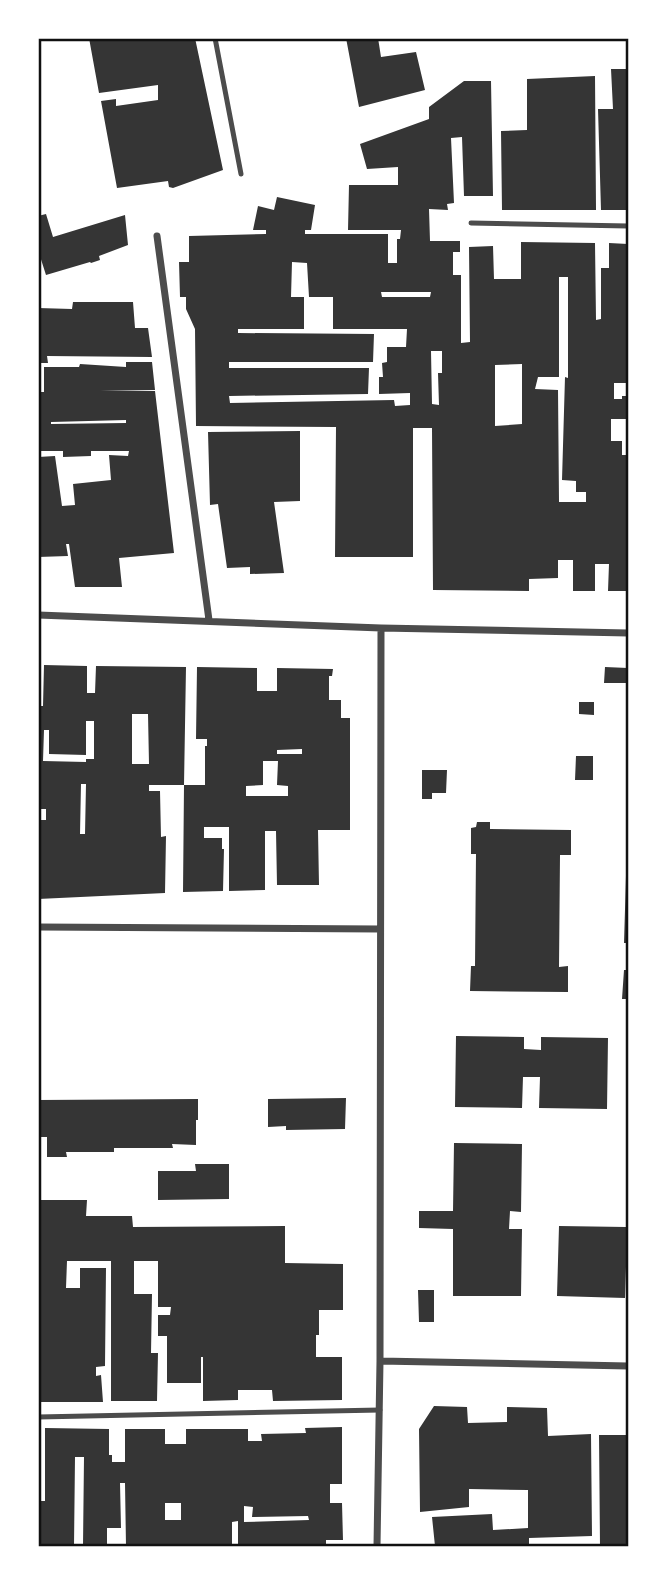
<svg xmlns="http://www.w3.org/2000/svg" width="667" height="1585" viewBox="0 0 667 1585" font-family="Arial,sans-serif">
<rect width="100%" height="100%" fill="#fff"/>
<path fill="#353535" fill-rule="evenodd" d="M89 38H195L223 170 173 188 169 187 168 181 117 188 101 101 116 99V106L158 100V85L99 93Z
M346 38H378L381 57 416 52 425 90 359 107Z
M611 69H626L628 210H601L598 109H613Z
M595 76 596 210H502L501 131 527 130V79Z
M464 81H491L493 196H464L462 137 451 138 454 203 447 204 448 210 429 209 430 241H460V252H453V275H461V343L470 342 469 247 493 246 494 279H521V242L595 243 596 320 601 319V268H609V243L628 244V383H614V399H622V396H628V419H611V441H622V455H627L628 591H608L609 564H595V591H573V560H558V578L529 579V591L433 590 432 428H413V557H335L336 427 196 426 195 329 186 309V297H180L179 262H189V236L266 234V230H253L258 206 274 210 277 197 315 205 311 230H305V234H388V263H397V239H400L401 230H348L349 185H398V167L367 169 360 144 429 119V107ZM292 262 307 263 309 297H333V329H407L406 347H387V362L382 363 383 377H379V394L410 393V405L395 406 394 400 230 403 229 396 368 394 369 368H229V362H373L374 334 238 333V329H304V297H291ZM559 277H568V378L565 377 562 480 576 481V492H586V502H559L558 390 535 389 538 377H559ZM381 292H431L430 297H382ZM431 351H442V373H438L439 405 432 404ZM522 364V424L495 426V365Z
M46 214 53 237 125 215 128 245 99 256 100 260 91 263 90 262 46 275 38 250V216Z
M73 302H133L135 328H148L152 357 47 356 48 363H38V308L72 309Z
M126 362H152L155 390 100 391H155L174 553 119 558 122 587H75L69 544H66L68 556 38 557V457L55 456 62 506 75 505 73 484 111 480 109 455 128 456 129 451H91V456L63 457V451H38V392H44V367H79L80 364 126 367ZM126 420V423L51 424V422Z
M300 431V501L274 502 284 573 250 574V567L227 568 218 504 210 505 208 432Z
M44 665 87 666V693H95L96 666 186 667 184 785H149V791H160L161 837 166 836 165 893 38 899V820H46V809H38V706H43ZM132 714H148L149 764H132ZM86 721H94V759H86V762L43 761 44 730H49V754L86 755ZM81 784H86L85 834H80Z
M197 667 257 668V691H277V668L333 669 332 676H329V700H341V718H350V830H318L319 885H277L276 831H265V890L229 891V827H204V838H222V849H224L223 891 183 892 184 785H205V746H207V739H196ZM302 749V754H277V750ZM263 761H278L277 785 288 786V796H246V786L263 785Z
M605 667 628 668V683H604Z
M579 702H594V715L579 714Z
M576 756H593V780H575Z
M422 770H447L446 793H432V799H422Z
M477 822H490V829L571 830V855H560L559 967 568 966V992L470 991 471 966H475L476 854H471V828L476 827Z
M626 876H628V943H624Z
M624 970H628V999H622Z
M456 1036 524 1037V1049L541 1050V1037L608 1038 607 1109 539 1108 540 1077H523L522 1108 455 1107Z
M346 1098 345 1129 286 1130V1126L268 1127V1099Z
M198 1099V1120H196V1145L172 1144 173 1148H114V1152H66L67 1157H47V1137H39L38 1100Z
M454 1143 522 1144 521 1212 510 1211 509 1229H522L521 1296H453V1229L419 1228V1211H453Z
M195 1164H229V1199L158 1200V1171H196Z
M38 1200H87L86 1216H132L133 1227 285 1226V1263L343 1264V1310H319V1335H316V1357H342V1400L273 1401 272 1390H238V1400L203 1401V1357H201V1383H167V1336H158V1315H170L171 1307H158V1261H134V1294H152L151 1353H158L157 1401H111V1261H67L66 1288H80V1268H106L105 1366 96 1367V1376L101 1375 103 1402H38V1260H41V1228H38Z
M559 1226 626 1227V1239H628V1267H626L625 1298 557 1296Z
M418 1290H434V1322H419Z
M434 1406 467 1407 468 1423 507 1422V1407L547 1408 548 1436 591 1434 592 1536 529 1538V1546H435L432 1517 492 1514 493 1530 528 1528V1490L469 1489V1507L420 1512 419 1429Z
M342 1427V1484H330V1503H342L343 1540H326V1546H238V1521L232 1522V1546H126L125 1483H120L121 1528H107V1546H83L84 1457H75L74 1546H38V1501H45V1428L109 1429V1455H112V1462H125V1429H165V1444H186V1429H248V1441H262L261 1434 306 1433 305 1428ZM165 1503H181V1520H165ZM244 1506 253 1507 252 1517 308 1516 309 1520 244 1522Z
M599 1435H628V1546H600Z"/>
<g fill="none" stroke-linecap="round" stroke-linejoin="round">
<path stroke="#4c4c4c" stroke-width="5" d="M215 38 241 174
M471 223 628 226
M38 1417 380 1410"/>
<path stroke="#4c4c4c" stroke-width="7" d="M157 236 209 620
M38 615 381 628 628 633
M38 927 380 929
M380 1361 628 1366
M377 1546 380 1361 381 628"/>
</g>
<rect width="667" height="1585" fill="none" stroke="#ffffff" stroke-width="80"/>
<rect x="40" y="40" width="587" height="1505" fill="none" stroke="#111" stroke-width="2.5"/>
</svg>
